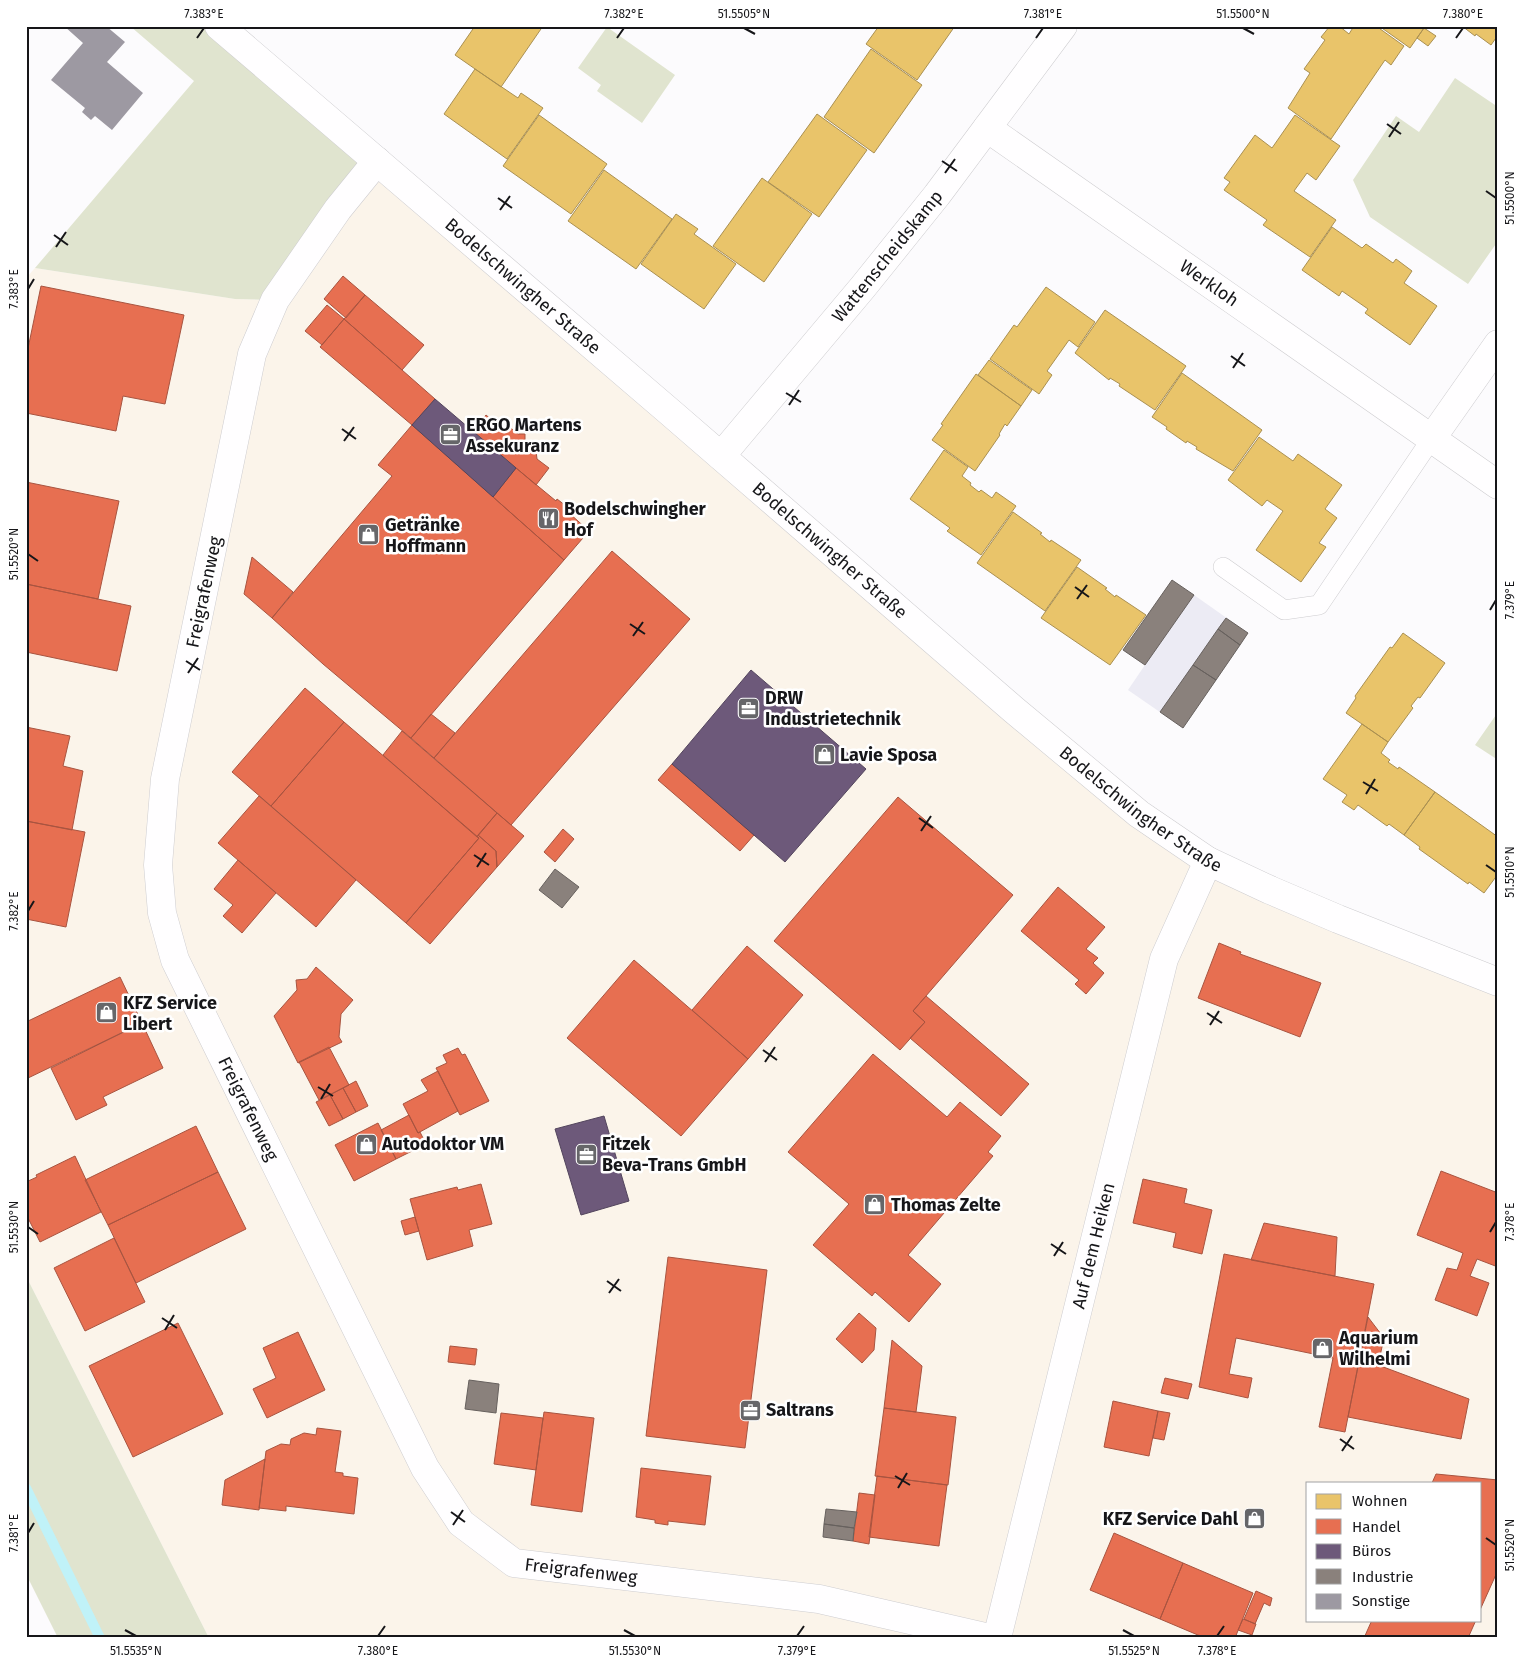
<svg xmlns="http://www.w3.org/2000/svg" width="1524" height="1664" viewBox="0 0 1524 1664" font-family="'Fira Sans',sans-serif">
<rect width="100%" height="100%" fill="#fcfbfd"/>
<path fill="#fbf4ea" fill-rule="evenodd" d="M377 161 1139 814 1498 982V1638H209L26 1276V278L35 268 235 299 274 300ZM1308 1483H1480V1620H1308Z"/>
<path fill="#ecebf4" d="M1194 595 1248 633 1183 728 1128 690 1145 665 1123 650Z"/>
<path fill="#e0e4cf" d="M130 26H219L377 161 274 300 235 299 35 268 194 81Z
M607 27 675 75 642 123 597 91 601 85 578 68Z
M1455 78 1498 107V241L1468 284 1370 217 1353 180 1396 116 1419 132Z
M1498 712V760L1475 745Z
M26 1276 209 1638H58L26 1574Z"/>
<path fill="#e9c46a" stroke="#aa9052" d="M475 26H543L501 87 455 55Z
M879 26H955L917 80 866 44Z
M1330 26H1339L1349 34 1354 26H1376L1404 46 1391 65 1385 60 1331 139 1288 108 1310 73 1304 69 1325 40 1321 37Z
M1379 26H1422L1424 28 1410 48Z
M1462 26H1498V35L1491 45 1476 34 1475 36Z
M1424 28 1436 36 1428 46 1417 38Z
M871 49 922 85 874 153 824 117Z
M475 69 518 98 521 93 543 108 507 159 444 114Z
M817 114 867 150 819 217 768 182Z
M539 115 607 164 571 214 503 166Z
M1295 115 1340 146 1316 180 1307 173 1294 191 1336 220 1310 257 1263 225 1267 220 1224 190 1230 182 1224 178 1255 135 1272 148Z
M604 170 672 219 636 269 568 221Z
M762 178 812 214 764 282 713 246Z
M676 214 698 229 694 234 736 264 704 309 641 264Z
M1332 227 1362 248 1366 244 1393 263 1396 259 1412 271 1404 283 1437 306 1410 345 1365 313 1368 309 1342 291 1339 296 1302 270Z
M1046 287 1095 322 1078 347 1069 340 1047 371 1052 375 1039 394 990 359 1014 325 1017 327Z
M1105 310 1186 366 1155 410 1119 386 1120 384 1110 378 1109 380 1075 353Z
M989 360 1032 390 1021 406 978 375Z
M1182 373 1262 430 1233 471 1196 449 1197 447 1187 441 1186 443 1166 429 1167 427 1152 417Z
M976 374 1021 406 1007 426 1005 424 999 434 1000 435 975 471 932 440 943 425 941 424Z
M1259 437 1293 461 1298 454 1342 485 1325 509 1337 518 1319 543 1326 547 1301 582 1256 550 1283 511 1267 500 1262 506 1228 480Z
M944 450 968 467 962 476 971 483 970 485 979 492 981 490 992 498 996 492 1016 506 981 555 947 531 950 528 910 499Z
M1013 512 1042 533 1040 534 1050 542 1051 540 1081 560 1045 611 977 563Z
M1077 567 1107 588 1105 589 1115 597 1116 595 1146 615 1110 665 1041 618Z
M1403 633 1445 663 1420 698 1418 697 1411 706 1413 708 1388 742 1346 713 1356 698 1355 696 1390 647 1392 648Z
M1362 724 1388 742 1381 753 1390 760 1388 762 1398 769 1399 767 1435 792 1404 835 1389 824 1387 826 1358 805 1354 810 1342 802 1347 795 1323 779Z
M1435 792 1498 837V874L1484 893 1469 882 1468 884 1419 849 1420 847 1404 835Z"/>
<path fill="#e76f51" stroke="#a85440" d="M343 276 365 295 346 318 324 299Z
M41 286 184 315 165 404 123 396 116 431 26 413V358Z
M365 295 424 345 402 370 344 319Z
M327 305 344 319 322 345 305 331Z
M344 319 435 399 412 425 320 347Z
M486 415 498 425 506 424 518 434H525V441L536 451 537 459 549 468 536 485 473 431Z
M412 425 564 560 411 738 323 664 272 618 392 476 378 465Z
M516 468 556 501 557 499 570 509 568 512 589 531 564 560 493 497Z
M26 482 119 501 98 599 26 584Z
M612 551 690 619 511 825 434 758Z
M252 557 293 592 272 618 244 594Z
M26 584 131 606 117 671 26 652Z
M305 688 344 722 271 806 232 772Z
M431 714 455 733 434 758 411 738Z
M344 722 479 838 406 923 271 806Z
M26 727 70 736 63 766 83 771 72 830 26 821Z
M402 731 497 813 477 837 383 755Z
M672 764 754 835 740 851 658 780Z
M259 796 356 880 316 927 218 843Z
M898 797 1013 895 913 1011 925 1022 900 1050 774 941Z
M497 813 524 836 497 867 496 851 478 835Z
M26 821 85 832 66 927 26 919Z
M563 829 574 839 555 862 544 852Z
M478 835 496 851 497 867 430 944 406 923 479 838 477 837Z
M238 860 276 893 242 933 223 916 233 905 214 889Z
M1058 887 1105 927 1086 949 1098 958 1093 963 1104 973 1086 994 1075 984 1079 980 1021 931Z
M1219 943 1241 952 1240 954 1321 983 1300 1037 1198 998Z
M747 946 803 995 748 1059 692 1010Z
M634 960 748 1059 681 1136 567 1038Z
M316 967 353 1000 341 1014 339 1037 342 1042 298 1063 274 1016 297 990 296 980 307 979Z
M120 977 142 1023 26 1079V1022Z
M926 996 1029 1084 1001 1116 910 1038 925 1022 913 1011Z
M142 1023 163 1068 103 1097 107 1105 76 1120 51 1068Z
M329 1047 349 1085 319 1100 299 1062Z
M458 1048 462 1055 465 1054 489 1101 460 1115 436 1068 447 1063 443 1055Z
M873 1054 947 1117 960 1102 1001 1136 988 1152 993 1156 908 1255 941 1284 909 1322 875 1292 872 1296 813 1245 849 1204 788 1152Z
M438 1071 458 1111 418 1133 403 1104 428 1091 421 1080Z
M356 1081 368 1106 356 1112 343 1088Z
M343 1088 356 1112 343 1119 330 1095Z
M330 1095 343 1119 329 1126 316 1102Z
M409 1115 418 1133 420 1132 426 1144 396 1159 381 1130Z
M378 1123 396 1159 354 1181 335 1145Z
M196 1126 218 1172 108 1225 85 1180Z
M75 1156 101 1212 40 1242 26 1214V1182L37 1177 36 1175Z
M1441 1171 1498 1193V1267L1477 1259 1470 1276 1489 1283 1477 1316 1435 1300 1447 1268 1457 1270 1463 1253 1417 1235Z
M218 1172 246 1229 136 1283 108 1225Z
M1143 1179 1187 1189 1184 1203 1212 1210 1202 1254 1173 1247 1176 1233 1133 1223Z
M481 1184 492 1224 469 1230 473 1246 427 1260 410 1199 457 1187 458 1190Z
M415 1217 419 1231 405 1235 401 1221Z
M1264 1223 1337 1237 1335 1276 1251 1260Z
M114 1238 145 1302 85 1331 54 1268Z
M1224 1254 1374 1284 1345 1432 1319 1427 1333 1358 1236 1338 1229 1374 1252 1378 1248 1398 1199 1387Z
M668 1257 767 1270 745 1448 646 1436Z
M859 1313 876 1328 874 1350 862 1363 836 1339Z
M1368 1317 1384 1338 1378 1365 1469 1399 1461 1439 1348 1417Z
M178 1323 223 1414 133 1457 89 1366Z
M298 1332 325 1390 267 1418 253 1389 276 1378 263 1348Z
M892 1340 922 1366 916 1412 884 1408Z
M450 1346 477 1349 475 1365 448 1362Z
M1165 1378 1192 1384 1188 1399 1161 1393Z
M1113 1401 1158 1411 1149 1456 1104 1447Z
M884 1408 956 1417 948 1485 875 1476Z
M1158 1411 1170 1413 1164 1440 1153 1438Z
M544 1412 594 1418 582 1512 531 1505Z
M501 1413 543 1418 536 1470 494 1464Z
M317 1428 341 1431 335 1472 343 1473V1476L358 1478 354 1514 286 1506V1511L259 1508 266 1451 281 1444 290 1445 291 1439 304 1433 316 1435Z
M265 1459 259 1510 222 1505 225 1480Z
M641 1468 711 1476 705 1525 668 1521V1525L655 1523V1520L636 1517Z
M1436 1474 1498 1480V1570L1480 1610V1483H1432Z
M877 1476 947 1485 939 1546 869 1537Z
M859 1493 875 1495 869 1544 853 1541Z
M1114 1533 1183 1563 1160 1619 1090 1590Z
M1183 1563 1253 1593 1235 1638H1205L1160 1619Z
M1256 1591 1272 1598 1270 1606 1264 1603 1255 1624 1244 1619Z
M1243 1619 1256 1624 1252 1635 1238 1630Z
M1372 1620H1476L1468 1638H1364Z"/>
<path fill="#6d597a" stroke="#53455d" d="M435 399 516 468 493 497 412 425Z
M751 670 866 769 785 862 672 764Z
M604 1116 629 1201 581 1215 555 1129Z"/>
<path fill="#8a817c" stroke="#67615e" d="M1172 580 1194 595 1145 665 1123 650Z
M1226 618 1248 633 1240 645 1218 629Z
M1218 629 1240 645 1216 680 1193 665Z
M1193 665 1216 680 1183 728 1160 712Z
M555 869 579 887 562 908 539 890Z
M469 1380 499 1384 496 1413 465 1409Z
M826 1509 857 1512 854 1528 824 1524Z
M824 1524 854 1528 853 1541 823 1537Z"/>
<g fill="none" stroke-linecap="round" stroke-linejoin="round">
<path stroke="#c0f2f8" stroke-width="10" d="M26 1488 100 1638"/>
</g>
<path fill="#9d99a2" d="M64 26H106L125 42 107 62 143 93 112 130 95 116 91 120 82 112 85 108 51 80 83 43Z"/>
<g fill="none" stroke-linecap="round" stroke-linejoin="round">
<defs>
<path id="lane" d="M1223 567 1284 610 1319 605 1432 438"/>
<g id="street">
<path id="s1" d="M987 128 1498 485"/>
<path id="s2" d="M377 161 338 209 275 300 252 354 165 779 158 865 162 913 175 960 425 1468 461 1523 514 1563 819 1599 989 1638"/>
<path d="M1432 438 1498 344"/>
<path id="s3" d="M721 456 863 287 937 195 1063 26"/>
<path id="s4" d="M997 1638 1164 959 1208 861"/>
</g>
<g id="secondary">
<path id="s5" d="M219 26 671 413 1014 710 1139 814 1208 861 1270 890 1338 919 1498 982"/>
</g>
</defs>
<use href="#lane" stroke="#cecdd0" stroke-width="20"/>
<use href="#street" stroke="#cecdd0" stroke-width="29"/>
<use href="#secondary" stroke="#cecdd0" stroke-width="29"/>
<use href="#lane" stroke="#fffeff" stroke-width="19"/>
<use href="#street" stroke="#fffeff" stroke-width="28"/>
<use href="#secondary" stroke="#fffeff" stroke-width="28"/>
</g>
<path fill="none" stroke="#161619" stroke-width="2" d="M744 28 755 34M1243 28 1254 34M197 38 204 28M617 38 624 28M1036 38 1043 28M1456 38 1463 28M1387 124 1401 134M1389 137 1399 122M942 161 957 171M945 173 955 159M1486 191 1496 198M498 198 512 208M500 210 510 196M54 235 68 245M56 247 66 232M28 289 34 279M1231 356 1245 366M1233 368 1243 353M786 393 801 402M789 405 799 390M342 429 356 439M344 441 354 427M28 554 38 561M1075 587 1089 597M1077 599 1087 585M1490 610 1496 600M630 624 645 634M633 636 643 622M186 661 200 670M188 673 198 658M1363 782 1378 791M1366 794 1375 779M919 818 933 828M921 831 931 816M474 855 489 865M1486 865 1496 872M477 867 486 853M28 911 34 901M1207 1013 1222 1023M1210 1025 1219 1011M763 1050 777 1060M765 1062 775 1047M318 1087 333 1096M321 1099 330 1084M28 1227 38 1234M1490 1232 1496 1222M1051 1244 1066 1254M1054 1256 1063 1242M607 1281 621 1291M609 1293 619 1279M162 1318 177 1328M165 1330 174 1315M1340 1439 1354 1449M1342 1451 1352 1436M895 1476 910 1485M898 1488 907 1473M451 1512 465 1522M453 1525 463 1510M28 1533 34 1523M1486 1538 1496 1545M125 1630 136 1636M624 1630 635 1636M1123 1630 1134 1636M378 1636 385 1626M797 1636 804 1626M1217 1636 1224 1626"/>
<defs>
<symbol id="office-square" viewBox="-11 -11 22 22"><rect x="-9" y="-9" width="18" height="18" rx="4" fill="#666669" stroke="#fff"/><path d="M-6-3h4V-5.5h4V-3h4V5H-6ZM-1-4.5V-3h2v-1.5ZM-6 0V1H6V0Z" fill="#fff"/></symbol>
<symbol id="restaurant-square" viewBox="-11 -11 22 22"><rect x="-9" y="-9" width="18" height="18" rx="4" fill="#666669" stroke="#fff"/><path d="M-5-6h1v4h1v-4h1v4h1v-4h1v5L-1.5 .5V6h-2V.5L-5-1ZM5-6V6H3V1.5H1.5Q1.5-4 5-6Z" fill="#fff"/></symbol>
<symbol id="shop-square" viewBox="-11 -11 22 22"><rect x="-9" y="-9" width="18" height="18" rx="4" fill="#666669" stroke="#fff"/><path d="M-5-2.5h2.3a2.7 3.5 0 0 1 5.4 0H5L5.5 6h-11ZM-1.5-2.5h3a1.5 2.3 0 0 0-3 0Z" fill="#fff"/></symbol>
</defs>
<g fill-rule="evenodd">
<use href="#office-square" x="438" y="422" width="25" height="25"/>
<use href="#restaurant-square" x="536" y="506" width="25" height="25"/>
<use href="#shop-square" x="356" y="522" width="25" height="25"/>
<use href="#office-square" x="736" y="696" width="25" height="25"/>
<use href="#shop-square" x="812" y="742" width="25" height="25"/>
<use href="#shop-square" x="94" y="1000" width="25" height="25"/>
<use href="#shop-square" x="354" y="1132" width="25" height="25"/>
<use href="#office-square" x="574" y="1142" width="25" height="25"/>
<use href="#shop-square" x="862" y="1192" width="25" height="25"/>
<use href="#shop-square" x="1310" y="1336" width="25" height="25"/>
<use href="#office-square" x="738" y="1398" width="25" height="25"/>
<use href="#shop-square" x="1242" y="1506" width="25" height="25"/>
</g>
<g text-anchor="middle" stroke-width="5" stroke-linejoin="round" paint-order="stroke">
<g font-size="18" fill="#161619" stroke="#fff">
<text dy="6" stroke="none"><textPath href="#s3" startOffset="260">Wattenscheidskamp</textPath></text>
<text dy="6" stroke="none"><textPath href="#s1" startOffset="271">Werkloh</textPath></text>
<text dy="6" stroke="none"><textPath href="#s5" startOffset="400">Bodelschwingher Straße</textPath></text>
<text dy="6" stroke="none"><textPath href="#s5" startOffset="805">Bodelschwingher Straße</textPath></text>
<text transform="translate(204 592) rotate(-78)" y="6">Freigrafenweg</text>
<text dy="6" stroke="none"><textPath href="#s5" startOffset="1210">Bodelschwingher Straße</textPath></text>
<text dy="6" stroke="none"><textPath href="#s2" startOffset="1014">Freigrafenweg</textPath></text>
<text dy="6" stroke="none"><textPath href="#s4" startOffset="404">Auf dem Heiken</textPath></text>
<text dy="6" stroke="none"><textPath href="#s2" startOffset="1614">Freigrafenweg</textPath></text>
</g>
<g font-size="18" font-weight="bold" fill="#161619" stroke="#fff" text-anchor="start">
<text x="466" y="431">ERGO Martens<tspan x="466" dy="21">Assekuranz</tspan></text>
<text x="564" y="515">Bodelschwingher<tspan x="564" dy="21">Hof</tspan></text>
<text x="385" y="531">Getränke<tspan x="385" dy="21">Hoffmann</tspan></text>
<text x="765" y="704">DRW<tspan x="765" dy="21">Industrietechnik</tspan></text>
<text x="840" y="761">Lavie Sposa</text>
<text x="123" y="1009">KFZ Service<tspan x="123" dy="21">Libert</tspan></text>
<text x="382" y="1150">Autodoktor VM</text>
<text x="602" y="1150">Fitzek<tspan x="602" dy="21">Beva-Trans GmbH</tspan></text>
<text x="891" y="1211">Thomas Zelte</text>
<text x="1339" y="1344">Aquarium<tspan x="1339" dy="21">Wilhelmi</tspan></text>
<text x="766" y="1416">Saltrans</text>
<text x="1238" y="1525" text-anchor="end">KFZ Service Dahl</text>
</g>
</g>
<rect width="1524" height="1664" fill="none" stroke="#ffffff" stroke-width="55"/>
<rect x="1306" y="1482" width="175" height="140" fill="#ffffff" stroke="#a2a2a3"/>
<rect x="1316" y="1494" width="25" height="15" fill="#e9c46a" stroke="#a2a2a3"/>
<text x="1352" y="1506" font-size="15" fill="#161619">Wohnen</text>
<rect x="1316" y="1519" width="25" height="15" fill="#e76f51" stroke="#a2a2a3"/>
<text x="1352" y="1532" font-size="15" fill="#161619">Handel</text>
<rect x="1316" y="1544" width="25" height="15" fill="#6d597a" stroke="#a2a2a3"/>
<text x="1352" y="1556" font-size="15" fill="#161619">Büros</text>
<rect x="1316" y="1569" width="25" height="15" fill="#8a817c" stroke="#a2a2a3"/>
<text x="1352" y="1582" font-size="15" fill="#161619">Industrie</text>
<rect x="1316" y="1594" width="25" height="15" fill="#9d99a2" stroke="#a2a2a3"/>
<text x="1352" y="1606" font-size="15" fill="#161619">Sonstige</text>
<rect x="28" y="28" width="1468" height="1608" fill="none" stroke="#161619" stroke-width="2"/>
<g font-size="12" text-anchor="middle" fill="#161619">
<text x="204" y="18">7.383°E</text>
<text x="624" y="18">7.382°E</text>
<text x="744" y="18">51.5505°N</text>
<text x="1043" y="18">7.381°E</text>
<text x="1243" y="18">51.5500°N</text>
<text x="1463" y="18">7.380°E</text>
<text transform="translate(1510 198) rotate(-90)" y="4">51.5500°N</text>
<text transform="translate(14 289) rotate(-90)" y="4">7.383°E</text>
<text transform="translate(14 554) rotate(-90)" y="4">51.5520°N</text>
<text transform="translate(1510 600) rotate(-90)" y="4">7.379°E</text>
<text transform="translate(1510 872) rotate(-90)" y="4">51.5510°N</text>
<text transform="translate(14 911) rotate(-90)" y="4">7.382°E</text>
<text transform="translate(1510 1222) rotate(-90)" y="4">7.378°E</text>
<text transform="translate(14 1227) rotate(-90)" y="4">51.5530°N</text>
<text transform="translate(14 1533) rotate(-90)" y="4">7.381°E</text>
<text transform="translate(1510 1545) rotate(-90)" y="4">51.5520°N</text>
<text x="136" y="1655">51.5535°N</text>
<text x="378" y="1655">7.380°E</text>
<text x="635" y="1655">51.5530°N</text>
<text x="797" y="1655">7.379°E</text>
<text x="1134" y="1655">51.5525°N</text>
<text x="1217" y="1655">7.378°E</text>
</g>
</svg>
